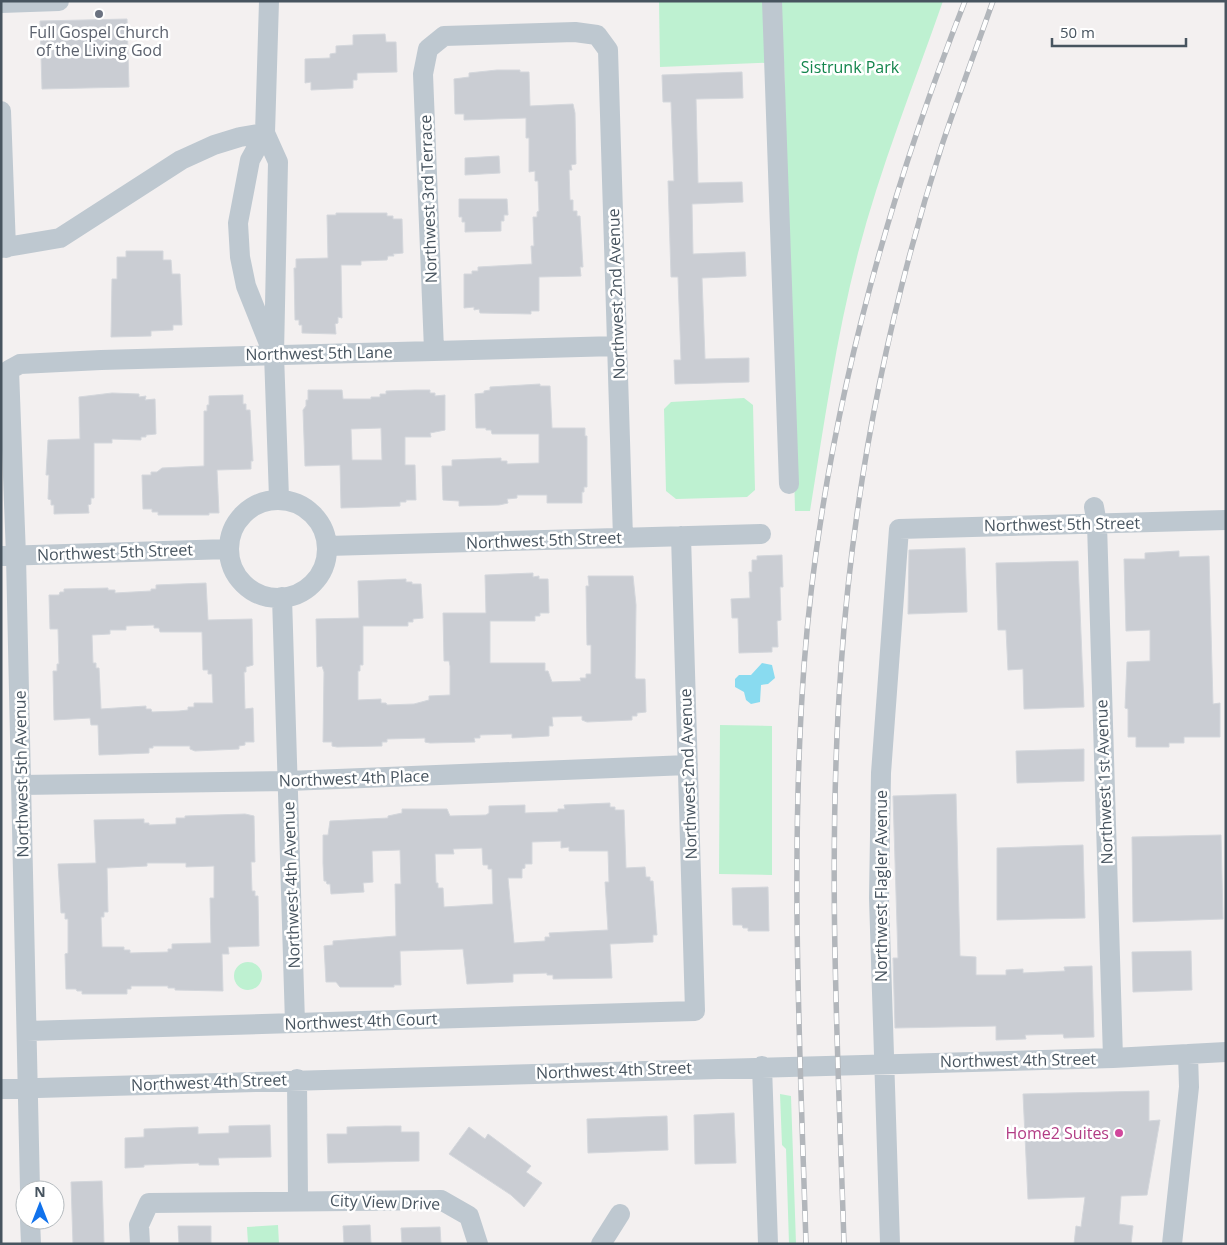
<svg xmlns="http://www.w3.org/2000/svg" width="1227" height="1245" viewBox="0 0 1227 1245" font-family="'Open Sans',sans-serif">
<rect width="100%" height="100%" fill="#f3f0f0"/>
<path fill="#bef1d1" d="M659 1H943C914 84 880 168 858 253 836 338 824 425 810 511H795L784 62 660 67Z
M744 398 753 405 755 490 747 497 676 499 666 491 664 409 671 402Z
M720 725 772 726V875L719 874Z
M234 976a14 14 0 1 1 28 0a14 14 0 1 1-28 0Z
M780 1094 791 1096 796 1244H789L786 1149 782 1145Z
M278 1225 279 1244H248L247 1227Z"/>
<path fill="#89dbf0" d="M762 663 772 665 775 678 768 684 761 685 760 702 751 704 746 700 744 692 735 687V679L739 675H751Z"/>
<path fill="#cacdd3" stroke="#d4d7dc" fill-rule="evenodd" d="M127 19 129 87 42 89 40 21Z
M385 34 386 42H396L397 72 357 73V80H353V88L311 90V82L305 83V59L330 58V54L336 53V46L353 45V35Z
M497 70H520V72H529L530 106 573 104 575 113 576 164 571 165 572 170H569L570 200H573V211H577V216H580L583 267H580L581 276 539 277V311H531V314L480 313 479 309 474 310V307L464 308V274H472V271H478V267L532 264 531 246H534L533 217H537V212L539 211 538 181H535V171L529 172V138H526V118L464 120V114H455L454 79 469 77V73Z
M742 72 743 98 696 99 698 183 742 182 743 202 692 204 693 254 745 252 746 276 702 278 705 359 749 358V382L675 384 674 360H681L678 277H671L668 181H674L671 102H663L662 75Z
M499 156 500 173 465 175V158Z
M459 199H507L508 215H504V221H501V231L465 232V222H462V217H459Z
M336 213H387V216H393V219H402L403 253 393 254 394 256H388L387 260 361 261V265H341L342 318 338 317V323L335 324 336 334 302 333V325H299V320H295L294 268H296V259L328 258 327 215H336Z
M126 251H163V260H171L172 274H180L182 325H173V330L151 331V336L111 337 112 279H117V257H126Z
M540 384V386H550L552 428H585V436H587V487H584V492H582V503H547V495H517V498L507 499 508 503 499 505 459 506V501L443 500 442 466H452V460L501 458V461H507V464L539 463V434H492L491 430H486V428H476L475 394 484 393V391L490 390V387Z
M308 390H342L343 399H371V397H380V394H386V391L415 390H430V393H435V396L445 395V430L430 433 431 437H405V465H415L416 500H406V502H400V506L341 508 340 465 305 466 303 410 306 406V400H308ZM381 428 382 460H352L351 429Z
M112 393 139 394V397L146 396 145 400 155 399 156 434 146 435V437H141V440L112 439V443H94V498H91V504L88 505 89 513 54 514V505H51V500L48 499 49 475H46L48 440 80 439 79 397Z
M243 395V404H246V410H250L253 461H251V469L217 470 219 513H209V515H158V512H152V509H143L142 475H151V472H157L162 468 204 466V411H207V405H209V396Z
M965 548 967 612 908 614 909 550Z
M1179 551V557L1209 556 1213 704 1220 703V737H1184V743H1169V747H1136V737H1128V709L1125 708 1127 662 1150 661V630L1126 631 1124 559H1145V553Z
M782 555 783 587H780L781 620 777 621 778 647H772V652L739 653 738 618H732L731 599 750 598 749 572H752V560H757V556Z
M1078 561 1084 707 1024 709 1023 669 1008 670 1006 630H998L996 563Z
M533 573V577L539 576V579H548L549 613H540V616H535V621H490V663H545V671H548L552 682 581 681 580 678H586V674H591V645H587L586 586H589L588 576H633L636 605 635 677 636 679H645L646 712 637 713V716H632V720L587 722 582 720V716L552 717 553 726H549V736L512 738V734L480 735V738H474L475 742 430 743 425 742V738L387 739V742H382V746L337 747 332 746V742H323L324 672 322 666 317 667 316 619 359 618 358 581 406 579V582H412V584H421L423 618 413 619V622H408V626H363V665H360V671H358V700L381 699V703H386L387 705 414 704 429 700V696L450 695V666L449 661H444L443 613H486L485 575Z
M206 583 208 620 252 619 253 665 246 667V672H244L245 709 253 708 254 742H245V745L239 746V749L195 751 190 749V746H153V748H149V753L99 755 98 725H91L90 718 54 720 53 671H57V664H59L58 629H50L49 595H59L60 592H64V589L108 588V590H115V593L151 591V589H156V585ZM154 625V628H159L160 632H202L203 670H208V674H212L213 703H194V707H188V710L179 711 152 712 151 709H146V706L101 709 99 668H96V663H93L92 635 110 634V630H126V626Z
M1084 749V781L1017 783 1016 751Z
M956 794 960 956 976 957V975H1006V970L1023 969V973L1065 971 1064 967 1092 966 1094 1037 1064 1038 1063 1034 1025 1035 1026 1039 996 1040V1026L895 1028 893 958H898L893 796Z
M610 803V807H615V810H624L626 868 645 867 646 877H650V881H653L657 935H653V942L610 944 612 978 553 979V975H547V973L513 974V982L467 984 463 949 400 951 401 985H394V987H340L336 982H326L324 946 333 945V941L396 936 395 884H401L400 850 372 851 373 882 363 883 364 892 331 894 330 884H327L326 881H324L323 863V835H328L330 821 388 818V816L402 813V809H447L450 816 486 815 489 813V806L525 805V813L558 812V809H565L564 805ZM561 841V848L569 847V851H608L609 882H605L608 930 549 933 550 937H545V941L514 943 508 878H522V869L525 868V864H532V842ZM482 848 483 865H488V869H492L493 904 444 907 443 888H438V883H436L435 854H454L453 849Z
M245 814 254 816 255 862H251L252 891H255V896H258L259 946 228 947 229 954H222L223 991 175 990V988H168V986H131V989H127V994H82V991H77L76 989H66L65 954 68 953V919H65V913H61L58 864 96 863 94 820 144 819V823H149V825L176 824V818H185V816ZM147 863H186V867L214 866V898H210L211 943 172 944V949H168V952L130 953V950H124V947H102L101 917H104V912H108L107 868 147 866Z
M1221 835 1223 919 1133 922 1132 837Z
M1083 845 1085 918 997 920V848Z
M768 887 769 931H748V928H743L742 925H733L732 888Z
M1191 951 1192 990 1133 992 1132 952Z
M1149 1091V1121L1160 1120 1147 1195 1121 1196 1119 1224 1133 1226 1131 1244H1074L1076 1226 1081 1227 1085 1197 1028 1199 1023 1094Z
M734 1113 736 1163 695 1164 694 1115Z
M667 1116 668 1150 588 1153 587 1119Z
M270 1125 271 1157 218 1158 219 1165H199V1163L144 1165V1167L125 1168V1138L144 1137V1129L198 1127V1134L229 1133V1126Z
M386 1126H401V1132H419V1161L328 1163 327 1134H347V1127Z
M469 1127 485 1139 488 1134 531 1166 526 1172 542 1183 524 1207 511 1195 449 1154Z
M102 1181 104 1244H73L71 1182Z
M370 1225 371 1244H344L343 1226Z
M178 1226H211V1244H179Z
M440 1227 441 1244H402L401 1228Z"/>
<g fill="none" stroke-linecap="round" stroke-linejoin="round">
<path stroke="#bec8d0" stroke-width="20" d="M269 1 265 133 278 162 274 354 279 498
M772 1 789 484
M1 3 59 1
M1 111 6 248
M265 133 250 160 238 223 240 257 246 286 270 346
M1 248 60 238 181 160 214 145 240 137 265 133
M434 350 423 74 428 49 444 36 575 32 597 35 608 50 623 538
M229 549a49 49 0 1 1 98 0a49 49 0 1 1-98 0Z
M1094 507 1097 524 1113 1058
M327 546 761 534
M1 556 229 549
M282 597 295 1023
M21 785 288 781 688 765
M27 1031 695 1011 681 536
M762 1066 768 1244
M297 1079 298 1200
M1 1089 1113 1058 1226 1052
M30 1190 16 556 9 370 20 364 101 360 617 346
M30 1220 31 1244
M140 1244 139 1225 149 1203 441 1200 469 1216 478 1244
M601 1244 620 1214
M890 1244 879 898 881 773 899 529 1226 520
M1172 1244 1189 1087 1188 1054"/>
<defs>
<path id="rail" d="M806 1244C800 1051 790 858 804 666 821 439 882 212 965 1
M844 1244C838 1052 827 859 841 667 853 491 888 313 942 145 958 97 976 49 993 1"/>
</defs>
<use href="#rail" stroke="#b2b6bb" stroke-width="5.5"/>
<use href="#rail" stroke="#fff" stroke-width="4" stroke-dasharray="11" stroke-linecap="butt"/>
</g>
<circle fill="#6b7280" stroke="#fff" stroke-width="2" cx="99" cy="14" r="5"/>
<circle fill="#d1479c" stroke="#fff" stroke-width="2" cx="1119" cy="1133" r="5"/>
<g text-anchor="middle" stroke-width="5" stroke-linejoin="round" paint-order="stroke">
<g font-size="16" fill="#5b616d" stroke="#fff">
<text x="99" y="38">Full Gospel Church<tspan x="99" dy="18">of the Living God</tspan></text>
</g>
<g font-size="16" fill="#13854c" stroke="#fff">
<text x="850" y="73">Sistrunk Park</text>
</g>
<g font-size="16" fill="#47545f" stroke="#fff">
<text transform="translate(428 199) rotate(-92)" y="6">Northwest 3rd Terrace</text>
<text transform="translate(616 294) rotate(-92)" y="6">Northwest 2nd Avenue</text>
<text transform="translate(319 353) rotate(-1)" y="6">Northwest 5th Lane</text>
<text transform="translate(1062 524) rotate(-1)" y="6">Northwest 5th Street</text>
<text transform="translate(544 540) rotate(-2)" y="6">Northwest 5th Street</text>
<text transform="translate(115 552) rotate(-2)" y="6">Northwest 5th Street</text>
<text transform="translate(21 774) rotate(-91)" y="6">Northwest 5th Avenue</text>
<text transform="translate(688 774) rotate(-92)" y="6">Northwest 2nd Avenue</text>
<text transform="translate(354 778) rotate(-2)" y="6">Northwest 4th Place</text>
<text transform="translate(1104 782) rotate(-92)" y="6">Northwest 1st Avenue</text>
<text transform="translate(291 885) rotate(-92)" y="6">Northwest 4th Avenue</text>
<text transform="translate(881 886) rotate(-90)" y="6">Northwest Flagler Avenue</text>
<text transform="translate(361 1021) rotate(-2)" y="6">Northwest 4th Court</text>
<text transform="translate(1018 1060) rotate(-1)" y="6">Northwest 4th Street</text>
<text transform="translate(614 1070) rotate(-2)" y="6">Northwest 4th Street</text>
<text transform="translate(209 1082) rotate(-2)" y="6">Northwest 4th Street</text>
<text transform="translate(385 1202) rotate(2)" y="6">City View Drive</text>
</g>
<g font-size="16" fill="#b23c85" stroke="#fff" text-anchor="end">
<text x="1109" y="1139">Home2 Suites</text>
</g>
</g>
<rect width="1227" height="1245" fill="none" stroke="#47545f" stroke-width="5"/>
<g transform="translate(40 1205)"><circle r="24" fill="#ffffff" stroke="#b5bbbf"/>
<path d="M0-4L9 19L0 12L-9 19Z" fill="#1172ec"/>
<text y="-8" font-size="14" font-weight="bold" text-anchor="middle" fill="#47545f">N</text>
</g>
<path d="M1052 38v8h134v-8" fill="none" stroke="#47545f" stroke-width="2.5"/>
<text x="1060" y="38" font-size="15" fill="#47545f" stroke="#ffffff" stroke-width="4" paint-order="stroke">50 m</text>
</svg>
